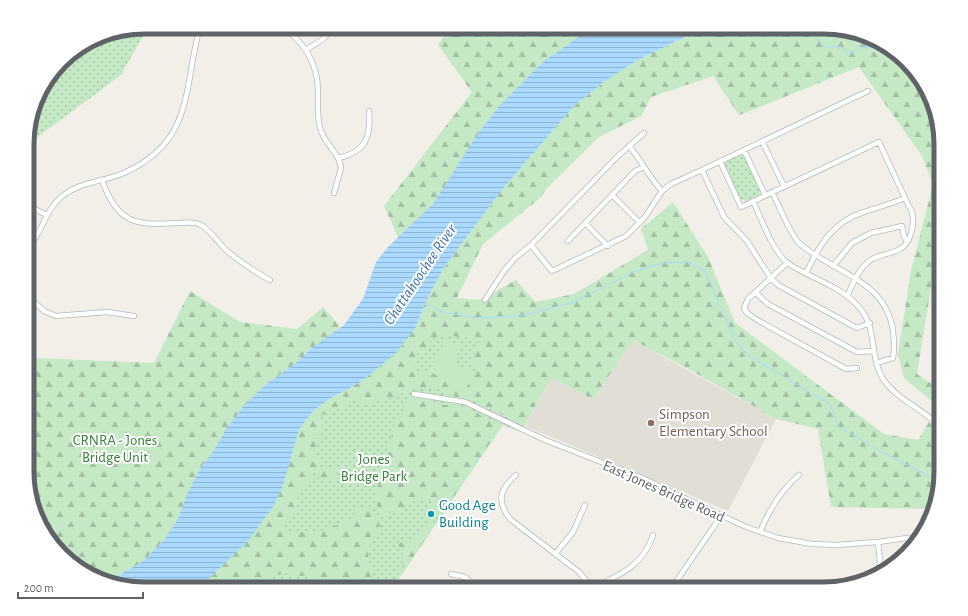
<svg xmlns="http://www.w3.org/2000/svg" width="968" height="616" viewBox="0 0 968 616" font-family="'Alegreya Sans',sans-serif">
<defs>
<pattern id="green-dots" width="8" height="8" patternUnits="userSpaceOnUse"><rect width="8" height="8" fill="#c5e8c5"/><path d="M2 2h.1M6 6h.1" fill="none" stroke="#a3c0a4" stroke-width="1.8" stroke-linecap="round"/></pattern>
<pattern id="forest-firs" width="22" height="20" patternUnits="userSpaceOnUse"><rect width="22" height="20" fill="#c5e8c5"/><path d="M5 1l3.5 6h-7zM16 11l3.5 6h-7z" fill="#a3c0a4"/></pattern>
<pattern id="water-rules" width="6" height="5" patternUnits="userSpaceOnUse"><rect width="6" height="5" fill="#aadaff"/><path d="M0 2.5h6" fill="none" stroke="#8eb4d2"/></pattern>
</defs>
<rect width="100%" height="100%" fill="#f1efe8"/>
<path fill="#e1ded6" d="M633 340 776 419 728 511 525 426 551 378 593 399Z"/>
<path fill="url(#green-dots)" d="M144 27H148L121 75 28 144V129L39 92 62 62 75 55 77 50 99 36Z
M739 154 745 156 760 191 759 195 746 201 740 199 724 165 726 160Z
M416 327 502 330 509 416 392 589H213L293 457 299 430Z"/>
<path fill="url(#forest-firs)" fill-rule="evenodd" d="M450 27H598L407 257 384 206 472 92 438 45Z
M705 27H825L889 47 925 85 941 136V226L917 374 941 390V409L904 378 898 354 911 271 933 184 922 156 859 67 742 114 739 115 713 76 651 97 641 116 599 137 547 188 540 198 483 244 457 298 480 300 516 280 535 302 574 294 648 250 641 229 673 202 708 257 735 323 884 434 918 440 929 422 941 433V480L931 509 831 507 818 429 776 419 685 367 633 340 593 399 551 378 521 432 502 425 392 589H387C401 569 410 567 398 544 415 539 422 536 430 520L433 523 439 518 433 511 431 501H418L416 499 401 511 388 513 385 519C377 514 376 502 376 493L397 415 401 420 404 409 403 404 414 397H421L441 405H458L502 425 508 416 473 401V402L447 394V392L427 387 416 388 406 391 395 398H385L367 404 353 401 341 408 335 407 318 418 323 428 321 437 314 440 316 449 313 451 315 460 321 458 319 466 335 470V480L317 478 318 472 309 471 308 477 313 478 307 488 299 490C299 504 295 517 284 526L289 533 294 530 297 533 303 531 313 533 338 525 341 520 346 518 348 521 354 516 358 507H363L365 510 371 506 382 530 368 549 369 565 379 585 378 589H319L310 576H294L285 573 269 578 271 583 264 588 258 585 256 589H213L208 579 248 541 273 507 283 485 299 430 312 412 329 399 362 381 396 353 416 327 425 303 443 269 501 191 574 106 605 81 638 60ZM443 335 479 339 481 344 471 358 472 366 478 369 464 391 429 371 417 374 413 361 417 354 431 348 430 339Z
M190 291 240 322 297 329 323 307 340 326 307 361 181 519 161 550 117 581 79 569 47 537 28 487V376L35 358 154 363Z"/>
<path fill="#c5e8c5" d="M446 339 461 347 454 362 475 374 464 391 429 371Z"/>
<path fill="url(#water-rules)" d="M593 27H705L638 60 605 81 574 106 501 191 443 269 425 303 416 327 396 353 362 381 329 399 312 412 299 430 283 485 273 507 248 541 198 589H143L109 579 116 577 143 561 165 539 178 519 188 492 201 467 213 452 226 429 243 407 265 385 296 363 313 347 344 325 363 299 376 262 388 247 433 204 477 135 500 105 543 62Z"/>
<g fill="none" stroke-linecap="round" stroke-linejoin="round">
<path stroke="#aadaff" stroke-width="1" d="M803 27 825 47H841L851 54 861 47 893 50
M425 303 443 312 477 318 526 315 573 302 636 271 661 263 688 262 705 271 735 340 746 354 830 404 839 427 880 451 940 482"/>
<defs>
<path id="minor" d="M281 27C304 40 318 65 318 91 318 103 317 116 320 128 323 141 336 150 340 163L341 168 334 193
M306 50 323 39 334 27
M868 91 702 170 724 217 747 241 770 277 778 285 857 328 870 323
M762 141 784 186
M629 146C642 161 648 176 662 191
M744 150 765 195
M338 158C366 152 371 137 369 111
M720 161 741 207 879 142 905 198
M102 180C117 223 135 226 177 223 185 223 194 221 201 225 211 231 217 241 225 249 239 262 254 271 270 280
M772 192C778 203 791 236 799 243 831 272 886 279 893 331 894 340 895 348 893 358L876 363
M612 195 640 223
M753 201C761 218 773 253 789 264 810 278 838 285 856 304 879 326 868 354 883 379 897 400 924 409 941 428
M28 206 47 215
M585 223 608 246
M568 241 635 171 644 167
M531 245 552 271 626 236 645 217 662 191 671 184 702 170
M28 248C42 233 45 211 61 197 80 181 105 182 126 172 195 140 183 87 200 27
M787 263 748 299 744 308 747 313 759 321 846 369 857 368
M833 266 852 243 871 233 902 226 904 236 907 242
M806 273C819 246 833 221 864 212 878 207 891 204 905 198 907 203 910 208 912 212 915 224 911 243 900 249 890 255 877 254 868 262 858 270 853 284 847 296
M755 292 768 304 857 352 873 351
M28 296 44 311 56 316 107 312 134 316
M485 300 504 271 514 259 531 245 617 157 644 133
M414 394 465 402 545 440 642 478 744 526 778 538 812 544 836 545 878 542 922 536
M516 475C500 489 496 501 510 519L579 572 593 589
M760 532C769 510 781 490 799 475
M556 553 573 532 585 505
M451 574 465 577 479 589
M878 575 880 562 878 542
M593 588C620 575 644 565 653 535
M671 589 721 516"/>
</defs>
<use href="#minor" stroke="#b5b8bc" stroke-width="6"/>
<use href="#minor" stroke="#fff" stroke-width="4.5"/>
</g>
<circle fill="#8d6e63" stroke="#fff" stroke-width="1.5" cx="651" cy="423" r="4"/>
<circle fill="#0f9aa8" stroke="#fff" stroke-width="1.5" cx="431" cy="514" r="4"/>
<g text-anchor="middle" stroke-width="4" stroke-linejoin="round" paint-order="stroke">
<g font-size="15" fill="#785e54" stroke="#fff" text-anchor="start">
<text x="659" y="419">Simpson<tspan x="659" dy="17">Elementary School</tspan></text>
</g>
<g font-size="15" fill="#348238" stroke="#fff">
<text x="115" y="445">CRNRA - Jones<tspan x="115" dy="17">Bridge Unit</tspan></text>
<text x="374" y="464">Jones<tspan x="374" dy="17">Bridge Park</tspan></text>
</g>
<g font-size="15" fill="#5f6368" stroke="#fff">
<text transform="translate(664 491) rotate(24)" y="5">East Jones Bridge Road</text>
</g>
<g font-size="15" fill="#0d838f" stroke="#fff" text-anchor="start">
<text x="439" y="510">Good Age<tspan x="439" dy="17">Building</tspan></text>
</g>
<g font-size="16" font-style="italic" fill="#4174aa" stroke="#fff">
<text transform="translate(419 274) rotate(-56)" y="6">Chattahoochee River</text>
</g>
</g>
<path d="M0 0H968V616H0ZM144 34H824A110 110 0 0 1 934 144V472A110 110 0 0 1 824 582H144A110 110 0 0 1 34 472V144A110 110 0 0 1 144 34Z" fill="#fff" fill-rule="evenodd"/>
<path fill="none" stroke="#5f6368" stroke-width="5" d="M144 34H824A110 110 0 0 1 934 144V472A110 110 0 0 1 824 582H144A110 110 0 0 1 34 472V144A110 110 0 0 1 144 34Z"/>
<path d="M18 592v6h125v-6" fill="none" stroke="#5f6368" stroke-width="2"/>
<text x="24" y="592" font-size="12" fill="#5f6368" stroke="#ffffff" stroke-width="3" paint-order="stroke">200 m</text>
</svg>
